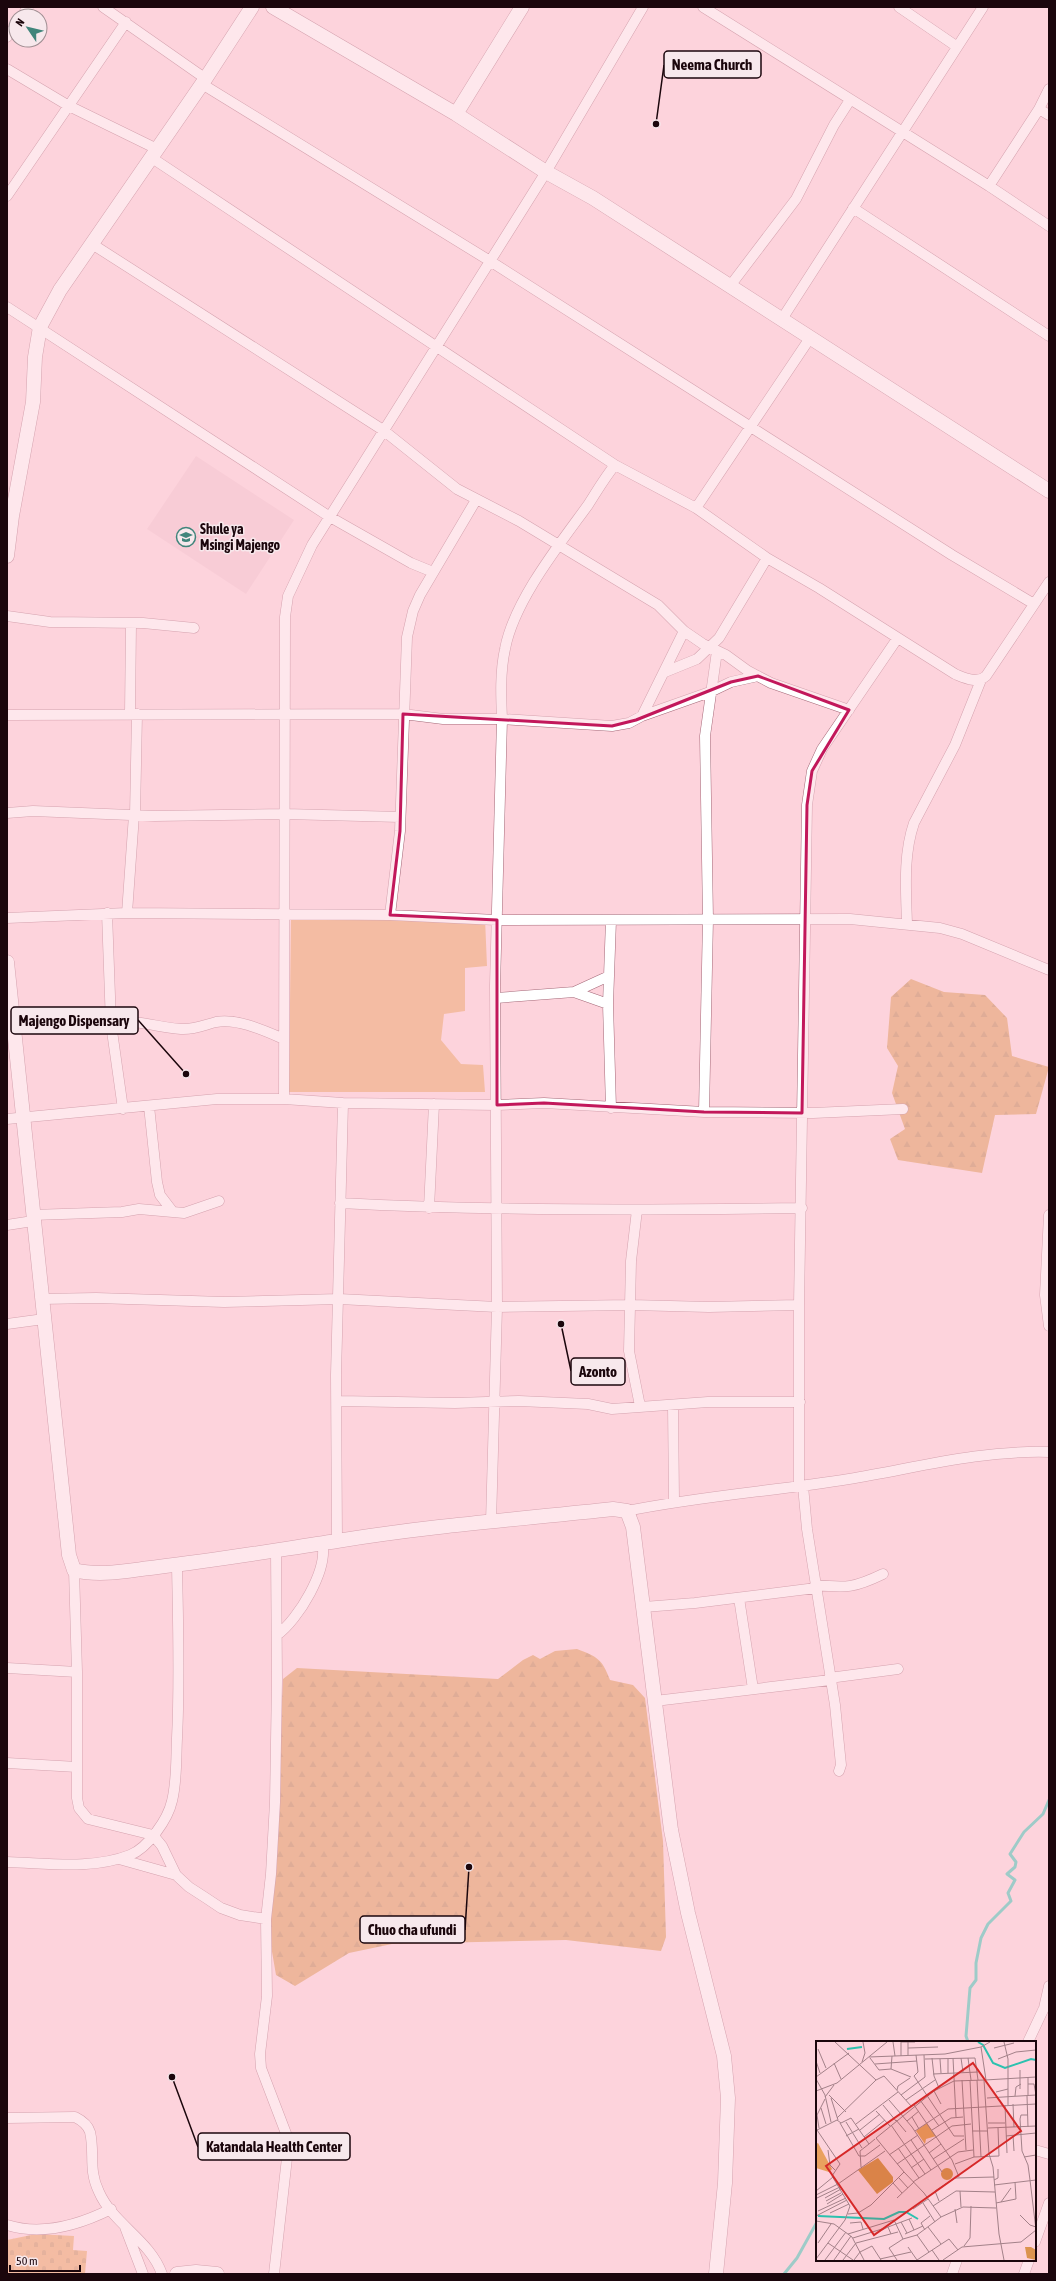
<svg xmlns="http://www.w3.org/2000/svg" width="1056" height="2281" viewBox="0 0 1056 2281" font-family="'Asap Condensed',sans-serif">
<defs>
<pattern id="forest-firs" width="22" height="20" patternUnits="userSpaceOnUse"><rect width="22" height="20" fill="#db934e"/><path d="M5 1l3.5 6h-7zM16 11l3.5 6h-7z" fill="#bb7d43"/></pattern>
<pattern id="cemetery-stones" width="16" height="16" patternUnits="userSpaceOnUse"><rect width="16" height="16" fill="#e9a15e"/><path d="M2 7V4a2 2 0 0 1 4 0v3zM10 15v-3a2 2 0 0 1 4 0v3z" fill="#c78950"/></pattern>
</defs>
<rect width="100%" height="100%" fill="#fdd3dc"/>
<path fill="#f2c3ce" d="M196 456 294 520 246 594 147 529Z"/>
<path fill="#e9a15e" d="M291 915 485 918 487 966 465 968V1011L444 1014 441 1040 461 1064 483 1065 485 1092H289Z"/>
<path fill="url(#forest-firs)" d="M911 979 944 992 985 995 1007 1018 1012 1056 1049 1067 1036 1114 995 1115 982 1173 898 1160 890 1139 905 1129 892 1093 898 1066 887 1048 891 997Z
M577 1649C598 1657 602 1659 610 1680L633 1685 645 1698 663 1841 666 1937 661 1951 566 1940 392 1944 349 1953 295 1986 276 1975 270 1940 283 1679 297 1668 498 1679 523 1660 533 1655 540 1659 555 1651Z"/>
<path fill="url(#cemetery-stones)" d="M36 2234 74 2236 73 2250 87 2251 85 2274H7V2240Z"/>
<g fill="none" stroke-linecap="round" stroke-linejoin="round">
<path stroke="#2cc1af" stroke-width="3" d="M968 2042 966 2036 970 1988 976 1980V1963L981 1938 988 1924 1011 1901 1008 1893 1015 1880 1007 1874 1015 1867 1016 1862 1010 1854 1024 1832 1043 1814 1049 1800
M784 2274 797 2258 817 2222"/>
<defs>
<path id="street" d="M103 7 206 79
M703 7 989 186 1049 226
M899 7 956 46
M22 16 28 7
M7 37 16 25
M7 69 69 106 157 149
M202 84 490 261 952 555 1034 604
M1039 109 1049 115
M152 158 615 465 696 508 767 558 819 588 955 674C965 678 977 684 986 676L1049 582
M989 186 1039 109 1049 89
M7 196 126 22
M853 208 1049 336
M92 244 383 430 457 489 519 521 658 605 684 631 703 644 726 655 748 671 771 683 849 710
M730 286 796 199 834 125 850 100
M7 307 330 517 411 563 433 572
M782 319 983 7
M696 508 810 338
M7 616 50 622 143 623 194 628
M665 672 697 659 719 638 767 558
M130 714 131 623
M7 715 403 714 443 719H502L612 726 629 723 642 716 684 631
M642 716 710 692 731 682 758 676
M7 813 33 811 155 816 285 814 400 817
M135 815 137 714
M107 913 111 1024 123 1109
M127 913 134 815
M390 915 400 831 407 637 413 611 420 595 476 500
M7 918 127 913 390 915 497 920 850 919 940 928 962 934 1049 970
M611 920 608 1004 611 1108
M907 924C906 890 903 855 914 823L955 745 981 680
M574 992 609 976
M496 998 574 992 608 1004
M111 1024C140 1019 154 1027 181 1029 194 1030 204 1025 216 1022 238 1018 265 1031 284 1039
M284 1099 285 617 288 596 312 545 546 172 643 7
M149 1106 157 1182 160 1195 173 1212
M704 1112 708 919 705 736 717 651
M7 1119 217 1099H284L343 1103 497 1105 544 1103 704 1112 813 1113 903 1109
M340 1203C494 1211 648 1210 802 1208
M429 1208 434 1104
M637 1210 631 1261 629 1351 640 1406
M32 1215 122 1212 139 1209 184 1213 219 1201
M1049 1215 1045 1295 1049 1326
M7 1225 33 1221
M41 1299 96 1298 224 1302 339 1299 497 1307 631 1305 709 1307 799 1305
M7 1324 44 1319
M338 1401 455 1403 519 1401 588 1404 612 1409 708 1402H800
M673 1405 674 1501
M799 1486V1305L807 805 812 771 822 749 897 639
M803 1486 807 1529 835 1705 841 1765 839 1771
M627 1511C700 1496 775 1491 849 1479 916 1468 980 1450 1049 1452
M491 1522 497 1307 495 986 502 719C501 696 500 672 505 649 514 601 559 545 588 505 597 491 605 477 615 465
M337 1541 336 1375 343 1103
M815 1585C847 1588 854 1588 883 1574
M739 1598 753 1689
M644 1607 695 1603 816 1588
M277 1635C298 1620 329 1569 322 1543
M7 1668 77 1672 74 1570
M77 1672V1798L79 1808 88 1819 153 1835 162 1846 176 1875 189 1887 206 1898 221 1908 240 1915 266 1919
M829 1678 898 1669
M655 1701 830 1680
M7 1763 77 1767
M119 1859 176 1875
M7 1862C47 1863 92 1870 130 1855 148 1848 168 1819 172 1801 177 1781 176 1759 177 1738 180 1680 178 1622 177 1565
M1028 2042 1044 2008 1049 1986
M7 2118 75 2117C81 2120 88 2125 90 2132 95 2153 88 2170 99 2192 113 2224 150 2240 162 2274
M1035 2150 1049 2154
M7 2225C42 2236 79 2225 111 2209
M125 2227 143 2274
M1035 2242 1049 2203
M274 2274 288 2149 287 2136 261 2068 260 2054 267 1996 266 1919 271 1874 275 1802 277 1681 276 1551
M952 2274 957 2260
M1024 2274 1029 2260"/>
<path id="secondary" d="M273 7 456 114 546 172 593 198 1049 491
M456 114 522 7
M7 556 12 516 33 402 35 357 40 327 60 290 202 84 252 7
M7 962 69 1555 74 1570C101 1577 130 1570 158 1567 218 1560 277 1550 337 1541 428 1526 521 1519 613 1509L627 1511 633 1527 671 1830 688 1913 724 2056 728 2098 725 2183 716 2274
M177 2274 196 2272 217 2274"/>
</defs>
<use href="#street" stroke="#a56878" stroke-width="11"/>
<use href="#secondary" stroke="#a56878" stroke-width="15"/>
<use href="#street" stroke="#fff" stroke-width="10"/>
<use href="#secondary" stroke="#fff" stroke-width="14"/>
</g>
<path d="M0 0H1056V2281H0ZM758 676 849 710 812 771 807 805 802 1113 704 1112 544 1103 497 1105V920L390 915 400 831 403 714 612 726 636 720 731 682Z" fill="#fdd3dc" fill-opacity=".55" fill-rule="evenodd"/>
<path fill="none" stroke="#c2185b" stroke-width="3" stroke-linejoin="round" d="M758 676 849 710 812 771 807 805 802 1113 704 1112 544 1103 497 1105V920L390 915 400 831 403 714 612 726 636 720 731 682Z"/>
<defs>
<symbol id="school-ring" viewBox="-11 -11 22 22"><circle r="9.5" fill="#f7e8ec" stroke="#40857b" stroke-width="1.5"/><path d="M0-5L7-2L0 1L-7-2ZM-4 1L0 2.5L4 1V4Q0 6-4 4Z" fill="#40857b"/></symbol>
</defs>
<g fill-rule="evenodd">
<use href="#school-ring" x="175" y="526" width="22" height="22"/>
</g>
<g text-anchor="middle" stroke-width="3" stroke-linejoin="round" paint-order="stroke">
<g font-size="14" font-weight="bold" fill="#1b060c" stroke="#f7e8ec" text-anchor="start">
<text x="200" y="534">Shule ya<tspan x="200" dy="16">Msingi Majengo</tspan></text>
</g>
</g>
<g transform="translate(816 2041)">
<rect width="220" height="220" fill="#fdd3dc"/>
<path d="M111 82 120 95 110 98 109 103 100 90Z" fill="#e9a15e"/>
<path d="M62 117 77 136V141L61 153 42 129ZM125 133a6 6 0 1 1 12 0a6 6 0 1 1-12 0ZM215 206 220 209V219L211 217 209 206Z" fill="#db934e"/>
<path d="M2 102 16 128 13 131 0 127V103Z" fill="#e9a15e"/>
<path fill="none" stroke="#2cc1af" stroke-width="2" d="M162 1 167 4 177 22 189 27 215 18 220 19M31 8 46 6M2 175 68 178 83 171H90L102 178"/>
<path fill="none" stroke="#a38189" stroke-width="1" d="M19 1 60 39 21 77M77 1 79 15M85 1H99M85 1V15M92 1V14M188 1 192 18V64M165 6 170 39M92 7 122 6M178 7 198 2M2 8 10 27M53 16 129 13 165 6 174 1M54 17 63 29 75 28 95 36M116 17 118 35 123 47M137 17 140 76M145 17 147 31M152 17 155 39M109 18 159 17 162 39M124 18 125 32M132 18V32M182 18 200 11 220 9M0 20 4 32M46 21 49 12 47 1M18 22 25 38M59 23 101 20M75 28 76 15M204 29V48M117 33 162 31M98 35 138 95H148M98 35 102 31 100 14M0 36 33 12M212 36V55M0 38 9 54 15 81M60 39 68 35 96 66M146 39 150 109M154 39 158 116 183 115 182 87M161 39 165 116M169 39 220 36M212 43H218L220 54M81 49 82 45 94 37M0 50 21 42 71 1M118 50 125 63M180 51 192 48M13 54 30 71M85 54 109 36 108 14M199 55 200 46 205 43M211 55 212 86M220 55V69M9 56 18 44M15 57 22 79M171 57 220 54M73 59 96 86 126 131M90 59 119 39M104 59 123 85M197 63 198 86M67 64 80 80M98 64 136 119 143 136M189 64 191 112M5 67 10 83M60 70 74 85M212 74H205L204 78 206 110 212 124 214 139M96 76 103 88M80 79 90 91M91 80 103 70M30 81 46 107M24 82 43 115H49L64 104M172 82H189M40 83 82 51M75 84 109 133M3 87 1 74 9 58M172 87 220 85M44 89 64 73M116 89 135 77 147 76M99 90 132 68 220 63M156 90H172M197 94 198 110M30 95 43 88M190 95 220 92M48 96 69 79M95 99 115 129M82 107 103 137M12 109 14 124 19 129M113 112 125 103M73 114 102 94M208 116 220 114M117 118 148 98M81 123 136 85 155 83M139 123 158 116M45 126 44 110 53 103M95 127 108 118M88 131 108 152 125 176 147 166 180 167M83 137 92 147M178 139 182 137V128M214 139 220 189M97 141 142 111 157 109M77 142 86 152M22 143 69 110M178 144 220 139M0 150 17 136M144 150 145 166M0 154 22 143M1 157 24 146M9 157 25 148M81 157 98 141M10 160 25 152M123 160 119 150 139 137 178 136M185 161 195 147M107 162 119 181M180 162 200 158 199 141M11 163 27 153M117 165 140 150 179 151M97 168 112 158M139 168 141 182M2 170 30 157M14 172 33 163M32 173 42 172 55 164 88 131 60 97 118 50 138 40 168 39 173 113 177 126 183 193 188 219M204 174 214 184 220 186M0 175 31 159M93 178 98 189M0 180 18 183 36 196 48 219M85 181 91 192M34 182 45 181 47 188M72 186 96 177M112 186 125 203M66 189 72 186 75 193M109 189 105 182 114 175M32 193 78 179 87 198 101 194 125 176M89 193 107 185M101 194 113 211M37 197 66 188M2 202 15 183M12 202 37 219M148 205 154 197 155 165M92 206 101 219M116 209 123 219M0 218 29 179 34 165 16 135 24 123 1 89 21 79 25 82 35 77 53 103 59 98M64 218 95 211M9 219 30 191M18 219 35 195M27 219 40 202 82 191M38 219 44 211 56 205 65 219M81 219 73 207 87 198M101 219 133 198 142 209M127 219 146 206 205 201 220 189"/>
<path fill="#d62828" fill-opacity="0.15" stroke="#d62828" stroke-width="2" d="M157 22 205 90 58 194 10 125Z"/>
<rect width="220" height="220" fill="none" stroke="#1b060c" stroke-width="2"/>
</g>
<path fill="none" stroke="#1b060c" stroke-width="1.5" d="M656 124L664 65M186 1074L138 1020M561 1324L571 1371M469 1867L465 1930M172 2077L198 2147"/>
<g fill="#1b060c" stroke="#f7e8ec" stroke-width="1.5">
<circle cx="656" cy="124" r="4"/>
<circle cx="186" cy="1074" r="4"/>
<circle cx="561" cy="1324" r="4"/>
<circle cx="469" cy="1867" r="4"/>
<circle cx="172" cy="2077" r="4"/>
</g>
<g fill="#f7e8ec" stroke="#1b060c" stroke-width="1.5">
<rect x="664" y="51" width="97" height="27" rx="4"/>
<rect x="11" y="1007" width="127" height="27" rx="4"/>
<rect x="571" y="1358" width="54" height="27" rx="4"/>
<rect x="360" y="1916" width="105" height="27" rx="4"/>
<rect x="198" y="2133" width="152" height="27" rx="4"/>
</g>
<g font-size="15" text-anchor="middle" font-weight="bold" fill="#1b060c">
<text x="712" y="70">Neema Church</text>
<text x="74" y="1026">Majengo Dispensary</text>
<text x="598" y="1377">Azonto</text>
<text x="412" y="1935">Chuo cha ufundi</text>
<text x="274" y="2152">Katandala Health Center</text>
</g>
<rect width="1056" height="2281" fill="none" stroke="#1b060c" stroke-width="16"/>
<g transform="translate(28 28) rotate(305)"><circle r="19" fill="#f7e8ec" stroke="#9f8e92"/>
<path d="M0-3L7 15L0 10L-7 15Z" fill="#40857b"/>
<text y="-6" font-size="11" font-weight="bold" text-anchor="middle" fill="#1b060c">N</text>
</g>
<path d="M10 2265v6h70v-6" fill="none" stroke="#1b060c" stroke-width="2"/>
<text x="16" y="2265" font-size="12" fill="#1b060c" stroke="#f7e8ec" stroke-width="3" paint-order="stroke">50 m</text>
</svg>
